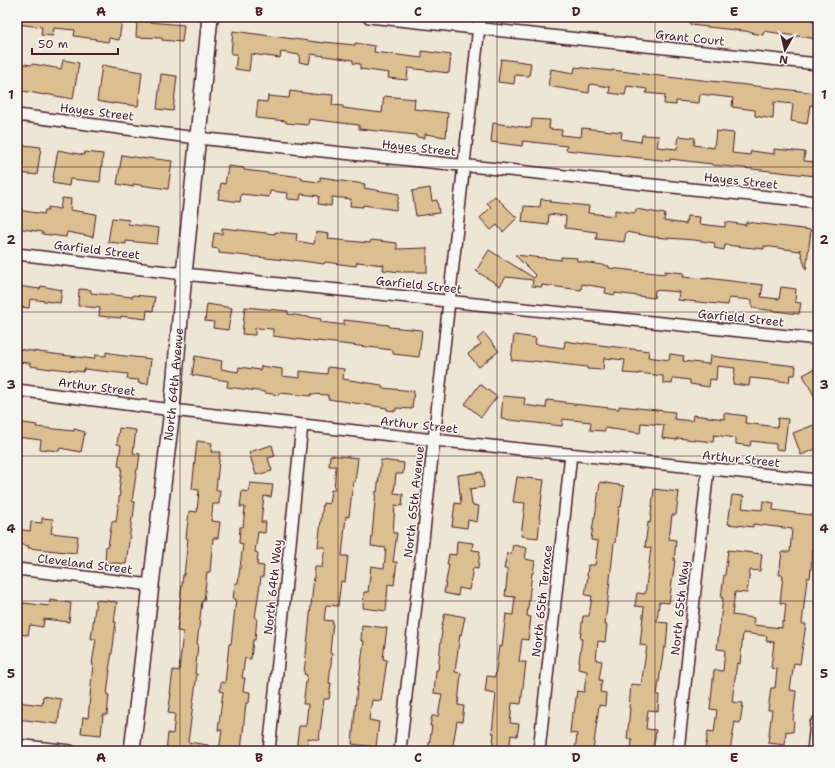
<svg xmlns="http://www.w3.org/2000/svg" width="835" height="768" viewBox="0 0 835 768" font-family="'Shantell Sans',sans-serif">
<rect width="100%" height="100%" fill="#eee6d5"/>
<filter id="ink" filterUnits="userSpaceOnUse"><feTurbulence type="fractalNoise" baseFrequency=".025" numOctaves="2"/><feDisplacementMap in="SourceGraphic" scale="8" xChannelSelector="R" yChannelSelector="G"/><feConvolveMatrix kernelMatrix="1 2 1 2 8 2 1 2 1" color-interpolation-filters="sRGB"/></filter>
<g filter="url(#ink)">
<path fill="#dbbf90" stroke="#4a1f2b" d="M17 17H106L122 20 119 40 109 38 108 42 95 40 96 39 74 36 75 30 54 28 53 36 41 35 42 27 17 24Z
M691 17H806L812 18V22H818V39L789 35 764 31 763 35 752 33 753 32 690 25Z
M137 21 184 25 182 42 162 40V38L136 37Z
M233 31 324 43V42L355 45V43L375 46 374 52 422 58V51L451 55 449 73 408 68 407 80 388 78 389 73 360 69V64L353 63V60L311 54 309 64 299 62 300 55 281 52 280 58 251 54 249 71 235 69 237 54H231Z
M501 59 531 63 529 76 515 75 514 84 498 82Z
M63 60 79 63 73 99 45 94V95L17 90V63L32 65 33 64 61 69Z
M102 65 118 68 142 72 138 106 113 103V104L97 101Z
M575 67 612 71V70L684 79V78L818 93V106L810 105 807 124 791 121 793 104 774 102 773 119 755 116V110L732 107 733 98 700 94 699 103 676 101V105L664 104 665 95 646 93 647 89 627 86 625 95 609 93 610 87 590 84 589 93 548 86 551 69 574 73Z
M161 74 177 76 173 111 157 109Z
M290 91 320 95 321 94 333 95 332 105 343 106V108L382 113 384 96 415 99 414 109 448 113 446 137 425 134V138L416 137V135L359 129V125L309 119 308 125 286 123V121L256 118 258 101 267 102 268 96 289 98Z
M532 119 550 120 549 129 562 130 561 135 581 137 582 128 622 132 621 139 641 142 642 135 659 136 657 147 677 149 679 136 695 138 694 145 714 148 716 131 734 133 732 153 750 155 751 151 774 154V149L805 152 804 161 818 162 816 176 743 168 712 165V164L670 159V161L566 150 567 146 523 141 522 146 491 142 493 123 531 128Z
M23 145 41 147 37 175 19 173Z
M58 150 84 155 85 152 103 154 100 182 70 179 69 186 52 183Z
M122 155 147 159 148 158 172 161 168 189 133 184V187L117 184Z
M228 166 244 168V170L302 177V180L320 182V177L334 179V180L365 184 364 188 399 194 396 210 363 205V207L350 206 351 199 332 197 331 206 318 204 319 196 301 194 300 200 287 199 288 193 270 191 269 197 241 194 240 202 218 199 221 183 225 184Z
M430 188 432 201 437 200 439 213 416 216 412 191Z
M495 196 517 218 503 232 497 225 491 230 480 218 491 207 487 203Z
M62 198 71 199 70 210 96 214 93 237 67 232 66 237 42 234V232L17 228V210L44 214 45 210H48V207L60 209Z
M541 199 551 200 550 202 589 206 588 213 615 216V210L635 213 636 209 665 214 664 221 686 224 687 216 700 217 699 224 725 227V222L746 225V222L811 230 806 270 800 249V251L764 246V249L725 245 724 250 714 248 715 243 694 240 653 237 626 232 624 242 596 239 597 232 565 228 566 216 549 214 548 225 522 222 524 206 540 207Z
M112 218 129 220 128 224 159 228 157 244 126 241V244L108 242Z
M222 228 275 234V232L297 234 296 241 314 244 316 232 329 234 328 239 370 243 371 240 397 243V249L427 248V272H401L383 270 384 265 357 262 356 266 325 262 324 264 294 260V261L219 253V249L212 248 214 233 222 234Z
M489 250 534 278 536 276 515 255 561 260V257L577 258V261L609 266V268L665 274V271L684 273 683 277 707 279V278L763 285 761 297 779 299 781 287 796 289 795 302 801 303 799 314 752 308V300L729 298 728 305 678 300 679 292 655 290 654 298 615 293V295L605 293 606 288 582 284 581 290 542 285V287L532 286 533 280 506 277 500 286 476 271Z
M17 286 40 289 41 286 62 290 60 303 30 299 29 308 19 307V302H17Z
M79 289 91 290V293L133 297V295L155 297 153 311 147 310 146 319 121 316V318L99 316 100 308 78 306Z
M207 304 232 308 228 330 213 328 214 322 205 321Z
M245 307 288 311V314L321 319V322L344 325V320L389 325V327L422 330 419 357 393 354V350L317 341V342L273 336V329L255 328V335L242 334Z
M484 333 499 351 479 367 468 354 481 344 477 339Z
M514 335 536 338 535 344 564 348 565 341 584 344V343L649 351 648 357 669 360 670 354 684 356 683 361 709 364 710 356 796 366 795 375H790L789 382 750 378 749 386 733 384 735 368 717 366 716 380 710 379 709 387 690 384V380L673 378 672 384 663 383V376L639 373V374L623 373 625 360 604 358 603 370 587 369V367L534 361 533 362 511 360Z
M17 349 54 354 94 359 95 355 106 356V352L116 354V355L151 359 148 384 138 383 139 380 127 379 128 374 84 369 83 372 51 368V369L30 366V363L17 362Z
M195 356 222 361 221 369 238 372 239 367 260 370 261 366 282 369V376L300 378V371L327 374 328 367 344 369 343 379 382 385V388L414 391 412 409 396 408V411L387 410V408L328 399V395L311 394V396L279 393V395L265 393V392L227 387 228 381 192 375Z
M818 367V403L803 375Z
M480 384 497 397 481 417 465 404Z
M503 396 525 398 524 405 546 408 547 400 565 402 564 403 619 409V406L675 412 674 419 692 421 693 415 724 419V413L746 416 745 423 777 427 778 418 788 419 784 450 776 449V444L751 441 750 446 736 444V438L714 435 713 442 677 438V440L662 438 664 425 641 423 640 433 605 428V431L590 430 591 422 563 419 562 426 501 419Z
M17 422 37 425 36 427 74 431V429L85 432 81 452 60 448 59 451 40 449 41 440 17 437Z
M814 425 818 436V448L801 455 793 433Z
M119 428 136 430 133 453 140 454 138 469H137L132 501 135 502 133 518H132L126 564 105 562 106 546H108L112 521 116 522 120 491H119L122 467 118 466 121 445 117 444Z
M197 441 212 443 211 452H220L216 490H220L219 504H213L211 521 220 522 218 538H213L210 572H207L204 601H202L197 644H198L195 674H197L188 742 208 745V751H166L168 733 173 734 175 714 168 713 171 694H170L173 670 179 671 183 632 177 631 183 575H184L188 539 186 538 189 511 197 512 199 490 192 489Z
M272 445 275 456 268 458 272 471 256 475 249 452Z
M330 455 358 458 355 482H353L349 517 346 516 342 556H348L345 582 341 581 338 606 326 605 324 620 333 621 330 653 332 654 329 683H331L329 699H324L319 740 308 738 307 751H296L299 726H306L308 704H303L307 675 304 674 315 567H322L325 547H318L323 503 329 504 331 490H334L336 466H329Z
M381 460 404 463 403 474H396L394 493 403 494 402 506 395 505 393 533H397L393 562H397L394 585 388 584 386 611 363 608 364 592H368L371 566 384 568 386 548 371 546 376 491 377 492Z
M482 472 484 487 470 489 472 505 479 506 477 522 468 520 467 528 452 526 455 503 461 504 458 475Z
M517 477 544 480 539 518H540L538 538 521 536 525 503 513 502Z
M600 482 624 486 621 507H619L615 543H614L605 625H607L605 642 598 641 596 660 602 661 599 680H602L600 692 606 693 605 706 599 705 593 751H575L577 734 570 733 572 713H574L577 691 584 692 587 671 578 669 582 639H580L583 616H589L592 596 585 595 588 576H587L588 565H595L598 541 591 540 594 517H595Z
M250 483 273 485 271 497 264 496 261 522H266L265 533 258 532 255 552 258 553 257 565 264 566 263 577H261L255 618H257L255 640H253L251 659 245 658 242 678H245L243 691 250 692 249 703H246L241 751H219L222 730H218L223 692 220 691 221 682 225 683 229 644H231L236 599H233L235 583H238L243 544 239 543 240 527H243L245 507H240L242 491 249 492Z
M654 489 679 492 676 515H672L669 539 676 540 674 561H675L669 603 659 602 657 622 668 623 666 648 664 647 657 695H659L658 711 648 710 646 729 656 730 653 751H631L632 740 627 739 630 708H629L631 684 641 685 647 646 640 645 644 607 635 606 637 593 645 594 651 548 645 547 648 522 650 523Z
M732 495 744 496 742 508 762 510 763 501 774 503 773 510 818 516V541L814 540 810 578H807L802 624H806L800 664 794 663 790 690 796 691 793 721H794L793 732 786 731 785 745 768 743 772 710H768L771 688H775L777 669 771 668 774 642 766 641 767 636 743 633 740 664 737 663 732 702 743 703 740 723 735 722 730 750 721 749V751H705L708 731 714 732 717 710 710 709 714 670 723 671 725 650 717 649 723 598H721L724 575H725L728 550 762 554 760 571 750 570 747 593 735 592 732 615 754 618 753 625 782 628V621L784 622 786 604 780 603 783 575H779L782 552H790L792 529 753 524V527L728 524Z
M42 518 53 519 51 533 78 536 76 553 28 548 29 546 17 544V529L30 531 31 522 42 523Z
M457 541 473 543 472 550 480 551 478 569 473 568 469 590 459 588 458 596 444 593 449 565H447L449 554 456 555Z
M513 545 527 548 525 559 535 561 533 573H532L527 616 531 617 528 640 522 639 519 662H526L521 704 512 703 510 723 519 724 517 736 511 735 509 751H492L494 733H492L496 694 485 692 487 676 495 677 499 646 502 647 506 614 513 615 515 597 505 596 508 569H504L507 553 511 554Z
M50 600 71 603 69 622 44 619 43 627 30 625 28 635 17 634V603L24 604V603L49 606Z
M96 600 117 602 114 622H116L113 647 109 670H110L107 695H109L107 715H103L101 735 81 733 83 717 88 718 93 664H92L96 639H91Z
M445 613 465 617 461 635 460 634 455 672 461 673 458 705 464 706 462 722 457 721 452 751H428L432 726H430L432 716H438L442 694 434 693 436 670H438L442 631 441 630Z
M362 625 387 628 383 659 387 660 381 701 372 700 369 720 379 722 376 747 352 744 357 687H358L364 641H361Z
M43 696 61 699 58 724 17 719V702L42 705Z"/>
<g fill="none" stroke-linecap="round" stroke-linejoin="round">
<defs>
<path id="street" d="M369 17 818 64
M17 115 197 138 818 202
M17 254 184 274 818 339
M17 390 172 410 434 440 818 480
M17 569 151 585
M17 745 70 751
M269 751 302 425
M400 751 480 17
M539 751 571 454
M678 751 708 468"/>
<g id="secondary">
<path id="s1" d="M132 751 151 585 172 410 184 274 210 17"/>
<path d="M815 751 818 724"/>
</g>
</defs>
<use href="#street" stroke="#4a1f2b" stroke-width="14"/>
<use href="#secondary" stroke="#4a1f2b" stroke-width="18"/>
<use href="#street" stroke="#f6f6f2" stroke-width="11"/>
<use href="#secondary" stroke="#f6f6f2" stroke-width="15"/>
</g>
</g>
<path fill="none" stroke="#4a1f2b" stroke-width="1" stroke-opacity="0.55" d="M180 17V751M338 17V751M497 17V751M655 17V751M17 167H818M17 312H818M17 456H818M17 601H818"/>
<g text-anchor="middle" stroke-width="3" stroke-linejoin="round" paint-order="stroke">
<g font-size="12" fill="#4a1f2b" stroke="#f6f6f2">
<text transform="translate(690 38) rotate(6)" y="4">Grant Court</text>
<text transform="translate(97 112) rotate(7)" y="4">Hayes Street</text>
<text transform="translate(419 148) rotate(6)" y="4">Hayes Street</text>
<text transform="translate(741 181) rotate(6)" y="4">Hayes Street</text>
<text transform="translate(97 250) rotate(7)" y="4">Garfield Street</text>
<text transform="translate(419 285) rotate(6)" y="4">Garfield Street</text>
<text transform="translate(741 318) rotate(6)" y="4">Garfield Street</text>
<text dy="4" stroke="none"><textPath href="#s1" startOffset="369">North 64th Avenue</textPath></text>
<text transform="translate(97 387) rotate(7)" y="4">Arthur Street</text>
<text transform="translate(419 425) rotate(6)" y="4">Arthur Street</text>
<text transform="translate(741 459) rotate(6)" y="4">Arthur Street</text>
<text transform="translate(414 502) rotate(-84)" y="4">North 65th Avenue</text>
<text transform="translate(85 564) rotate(7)" y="4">Cleveland Street</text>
<text transform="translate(273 587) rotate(-84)" y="4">North 64th Way</text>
<text transform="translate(542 601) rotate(-84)" y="4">North 65th Terrace</text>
<text transform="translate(680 608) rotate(-84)" y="4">North 65th Way</text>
</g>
</g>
<rect width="835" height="768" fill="none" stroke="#f6f6f2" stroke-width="44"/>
<g transform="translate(785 50) rotate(188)" stroke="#f6f6f2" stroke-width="3" paint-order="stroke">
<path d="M0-3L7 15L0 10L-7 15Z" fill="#4a1f2b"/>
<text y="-6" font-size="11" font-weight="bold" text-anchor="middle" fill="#4a1f2b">N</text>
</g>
<path d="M32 48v6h86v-6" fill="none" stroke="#4a1f2b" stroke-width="2"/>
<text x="38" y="48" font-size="12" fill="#4a1f2b" stroke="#f6f6f2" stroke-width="3" paint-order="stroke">50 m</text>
<rect x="22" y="22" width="791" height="724" fill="none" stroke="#4a1f2b" stroke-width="1.5"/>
<g font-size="13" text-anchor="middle" font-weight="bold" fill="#4a1f2b">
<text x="101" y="16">A</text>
<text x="259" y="16">B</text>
<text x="418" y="16">C</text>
<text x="576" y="16">D</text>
<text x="734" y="16">E</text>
<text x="11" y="99">1</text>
<text x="824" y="99">1</text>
<text x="11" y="244">2</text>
<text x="824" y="244">2</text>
<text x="11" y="389">3</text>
<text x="824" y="389">3</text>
<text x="11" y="533">4</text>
<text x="824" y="533">4</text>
<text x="11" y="678">5</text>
<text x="824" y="678">5</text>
<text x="101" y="762">A</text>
<text x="259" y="762">B</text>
<text x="418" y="762">C</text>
<text x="576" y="762">D</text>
<text x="734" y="762">E</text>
</g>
</svg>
